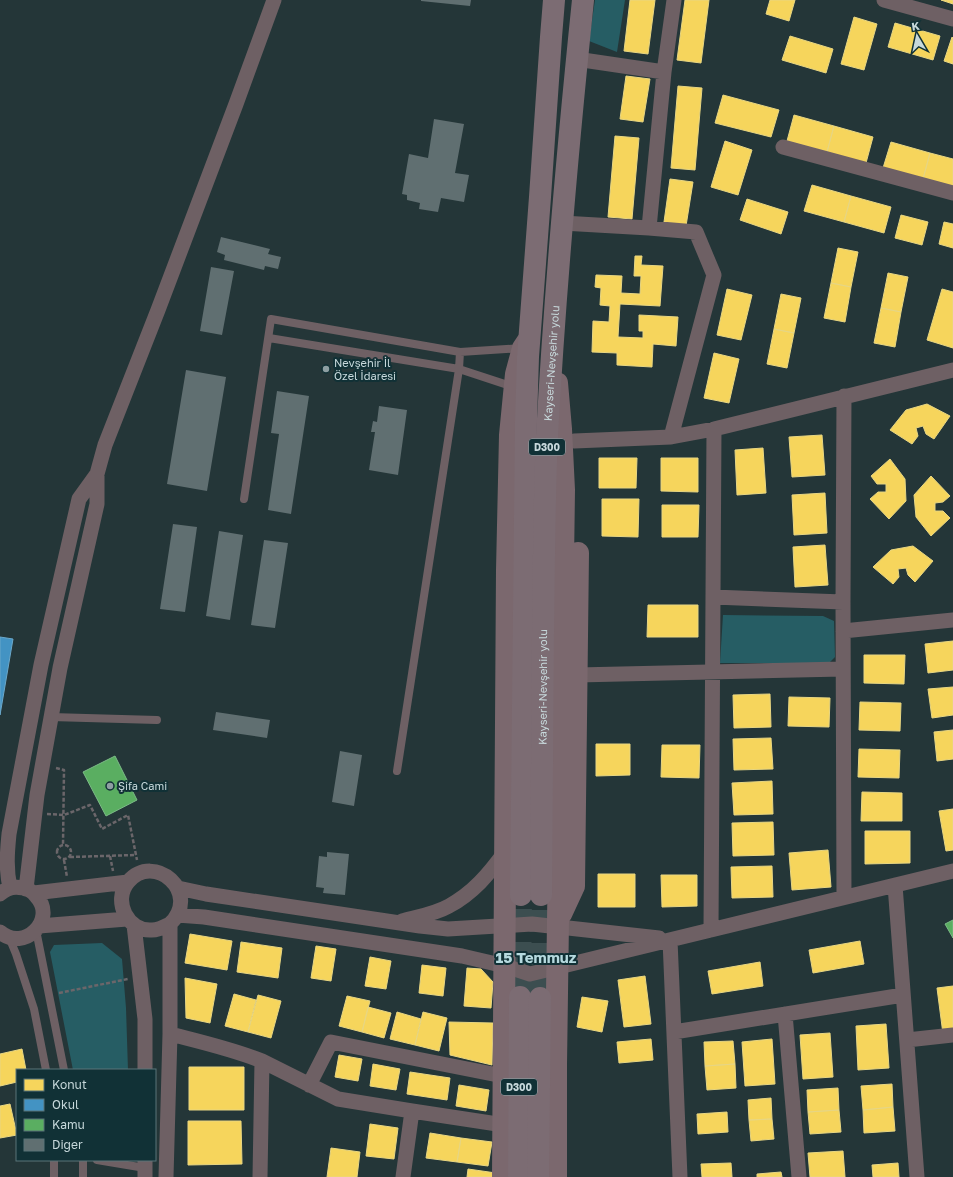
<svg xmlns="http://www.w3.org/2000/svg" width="953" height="1177" viewBox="0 0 953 1177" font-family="'Golos Text',sans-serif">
<rect width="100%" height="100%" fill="#243638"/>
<path fill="#265d64" d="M595 0H625L617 52 589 41Z
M723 615 823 616 834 621 835 657 829 663H720Z
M102 943 122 959 126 1008 128 1070H73L50 952 54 945Z"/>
<path fill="#f6d55c" stroke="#e8d682" d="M630 0H655L648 54 624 51Z
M685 0H709L701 63 677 60Z
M770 0H795L789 21 766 14Z
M941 0H953V4Z
M854 17 877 24 864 70 841 64Z
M895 23 940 36 933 60 888 47Z
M790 36 833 49 826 73 782 60Z
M952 37 953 38V64L944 61Z
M626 76 650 79 643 122 620 119Z
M678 86 702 88 695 170 671 168Z
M723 95 779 110 771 137 715 123Z
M794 115 834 126 827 152 787 141Z
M834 126 873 137 866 163 827 152Z
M615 136 639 138 632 219 608 217Z
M725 141 752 150 738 195 711 187Z
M891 142 930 153 923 179 883 168Z
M930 153 953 159V187L923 179Z
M670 179 693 182 686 226 664 222Z
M812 185 851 196 844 222 804 211Z
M851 196 891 207 884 233 844 222Z
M747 199 788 212 781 234 740 220Z
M901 215 928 222 922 245 895 238Z
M944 222 953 224V248L939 244Z
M838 248 858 252 851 287 831 283Z
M635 256H642L641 265 663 266 660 306 620 304 618 337 643 338V331H639V315L678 317 676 346 653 344 652 367 617 365V353L592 352 593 321 609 322 610 306 600 305 601 288 595 287 596 275 622 276 621 293 640 294 641 276H634Z
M888 273 908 277 901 312 881 308Z
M831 283 851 287 845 322 824 318Z
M727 289 752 295 741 340 717 335Z
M942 289 953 292V348L927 340Z
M781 294 801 298 794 333 774 329Z
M881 308 901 312 895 347 874 343Z
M774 329 794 333 787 368 767 364Z
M714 353 739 359 729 403 704 398Z
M927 404 950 416 934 439 926 434 923 426 916 428 918 436 912 444 890 430 906 410Z
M822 435 825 475 792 477 789 437Z
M763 448 766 493 737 495 735 450Z
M599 458H637L636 488H599Z
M661 458H698V492L661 491Z
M890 459 905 479 906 501 889 519 870 499 878 492H886V484H877L871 476Z
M931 476 950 496 943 502 935 503V511H943L950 518 931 536 916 517 914 495Z
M825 493 827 533 794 535 792 495Z
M602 499H639L638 537 602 536Z
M662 505H699L698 537H662Z
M825 545 828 585 795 587 793 547Z
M913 546 933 561 915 582 908 575 906 568 898 569 899 577 893 584 873 567 891 550Z
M648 605H698V637H647Z
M953 641V670L928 673 925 644Z
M864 655H905L904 684 864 683Z
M953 687V715L932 718 928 689Z
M770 694 771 727 734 728 733 695Z
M789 697 830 698 829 727 788 726Z
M860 702 901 703 900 731 859 730Z
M953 730V759L937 761 934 732Z
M771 738 773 769 734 770 733 739Z
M596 744H630V775L596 776Z
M662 745H700L699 778 661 777Z
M859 749 900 750 899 778 858 777Z
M772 781 773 814 734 815 732 783Z
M862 792 902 793V821H861Z
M953 809V850L946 851 939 811Z
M773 822 774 855 733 856 732 823Z
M865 831H910V863L865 864Z
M828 850 831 887 792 890 789 853Z
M772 866 773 897 732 898 731 867Z
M598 874H635V907H598Z
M661 875H697V906L662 907Z
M190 934 232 941 227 970 185 963Z
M860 941 864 964 813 973 809 950Z
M241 942 282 948 278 978 237 972Z
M316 946 336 949 331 981 311 978Z
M370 957 391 961 386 989 365 986Z
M760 962 763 986 712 994 708 971Z
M422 965 446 968 443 996 419 993Z
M467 968 481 969 493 982 491 1008 464 1006Z
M645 976 651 1024 624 1027 618 980Z
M185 978 217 984 210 1023 186 1018Z
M953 986V1033L943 1034 937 988Z
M234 994 256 1000 248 1032 225 1026Z
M258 995 281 1001 271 1038 248 1032Z
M347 996 370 1001 362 1032 339 1026Z
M582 997 608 1001 602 1032 577 1027Z
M368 1007 391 1013 384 1038 362 1032Z
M397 1012 421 1019 415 1045 390 1039Z
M423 1012 447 1018 439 1051 415 1045Z
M449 1022 493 1023 492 1065 450 1055Z
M886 1024 889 1068 858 1070 856 1026Z
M830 1033 833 1077 803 1079 800 1035Z
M651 1039 653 1060 619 1063 617 1042Z
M772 1039 775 1084 745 1086 742 1042Z
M733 1041 735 1064 705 1066 704 1042Z
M22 1049 26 1070H17V1082L0 1086V1054Z
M339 1055 362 1059 358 1081 335 1077Z
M373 1064 400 1069 396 1090 370 1086Z
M735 1064 736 1088 707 1090 705 1066Z
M189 1067H244V1110H189Z
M410 1072 450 1078 447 1100 407 1094Z
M892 1084 893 1107 863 1110 861 1086Z
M459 1085 489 1090 486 1111 456 1106Z
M838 1088 839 1110 808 1112 807 1090Z
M771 1098 772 1119 749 1120 748 1100Z
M10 1104 17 1135 0 1138V1106Z
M893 1107 895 1131 864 1133 863 1110Z
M839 1110 841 1132 810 1134 808 1112Z
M727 1112 728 1132 698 1134 697 1114Z
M772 1119 774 1139 751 1141 749 1120Z
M188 1121H241L242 1164 188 1165Z
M370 1124 398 1128 394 1159 366 1156Z
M430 1133 461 1138 457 1162 426 1158Z
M461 1138 492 1142 488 1166 457 1162Z
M331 1148 360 1152 357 1177H327Z
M843 1151 845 1177H810L808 1153Z
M731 1163 732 1177H702L701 1164Z
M898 1163 899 1177H873L872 1165Z
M468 1169 496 1173V1177H467Z
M781 1172 782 1177H757V1174Z"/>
<path fill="#4393c3" stroke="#6ba8ca" d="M0 637 13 639 0 715Z"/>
<path fill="#5aae61" stroke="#7bbb86" d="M115 756 137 800 106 816 83 772Z
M953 920V938L945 924Z"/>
<path fill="#606f71" d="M421 0H471L470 6 421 1Z
M434 119 464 124 455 173 469 175 464 202 441 198 438 212 419 209 420 203 407 200V195L402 194 409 154 428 158Z
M221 237 270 249 268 254 281 257 278 269 265 266 264 270 224 260 225 255 217 252Z
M211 267 234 271 222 335 200 331Z
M186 370 226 377 207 491 167 484Z
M277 391 309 396 291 514 268 510 279 434 271 433Z
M379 406 407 410 398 475 369 470 375 432H371L373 421 377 422Z
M173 524 197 527 185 612 160 609Z
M219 531 243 535 230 620 206 616Z
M264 540 288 543 275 628 251 625Z
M216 712 270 720 267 738 213 730Z
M340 751 362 755 354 806 332 802Z
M327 852 349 854 345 895 323 893 324 888 316 887 319 856 327 857Z"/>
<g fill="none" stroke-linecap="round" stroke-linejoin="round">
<path stroke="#3c4e50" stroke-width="22" stroke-dasharray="22 11" stroke-linecap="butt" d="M520 997 521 895
M540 998 541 895"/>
<path stroke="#6b666a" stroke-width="2.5" stroke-dasharray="4 2" stroke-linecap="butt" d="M56 768 64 770 63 845
M47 814 64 815 90 805 102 829 128 815 137 860
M57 852a7 7 0 1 1 14 0a7 7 0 1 1-14 0Z
M110 856 113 871
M70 857 136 855
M64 860 67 877
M59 993 128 979"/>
<path stroke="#6e6064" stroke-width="8" d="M269 338 459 369 514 387
M244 499 271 319 460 352 522 348
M51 717 157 720
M397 771 459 369 460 352
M36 930 64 1070
M9 937 16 954 34 1009 46 1070
M97 1160 145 1168
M54 1177V1160
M83 1177V1160"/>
<path stroke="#6e6064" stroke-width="15" d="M884 0 953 19
M576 59 664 72
M783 147 953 193
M562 223 649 228 696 232 714 275 671 437
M649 228 664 72 674 0
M844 396 843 602 844 897
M574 441 671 437 714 429 953 370
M713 597 843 602
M843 631 953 620
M577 675 843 669
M895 885 917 1177
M10 888C6 869 7 854 9 834L41 665 79 499 97 474
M178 888 206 894 420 926 448 929 532 924 659 938
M26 889 37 795 60 668 97 504V474L105 445 158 310 236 104 274 0
M34 893 128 882
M0 894C6 888 15 886 23 888 28 889 33 892 36 896 58 919 24 953 0 932
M177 915 204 917 462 956 505 966 530 974 953 871
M402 921C417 917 435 914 449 906 473 893 489 874 505 852
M134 925 145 1019V1070
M39 926 127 919
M711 930 714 429
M670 940 680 1177
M785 1014 799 1177
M674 1032 903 995
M170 1034C201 1042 232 1049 262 1061L338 1099 412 1111 504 1125
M907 1040 953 1035
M309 1085 331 1042 503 1076
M145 1160V1177
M166 1177 170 1034V924C202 893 154 851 128 882 112 901 128 932 152 930 159 930 164 927 170 924
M260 1177 262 1061
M403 1177 412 1111"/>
<path stroke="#7b686e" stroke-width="22" d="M561 914 574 886 578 553
M503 1177 507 570 510 435 516 374 523 348 527 342
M556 1177V1065L564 490 561 429 557 383"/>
<g stroke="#7c6c73" stroke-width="22">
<path d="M521 895 526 422 528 357 540 197 551 37 554 0"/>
<path id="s1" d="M541 895C542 808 543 721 543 634 544 568 544 502 547 436 555 290 568 145 583 0"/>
<path d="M519 1177 520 997"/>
<path d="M538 1177 540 998"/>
</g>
</g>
<g fill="#8e9fa2" stroke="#113136" stroke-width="1.5">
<circle cx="326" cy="369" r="4"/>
<circle cx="110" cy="786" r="4"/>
</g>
<g text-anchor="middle" stroke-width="4" stroke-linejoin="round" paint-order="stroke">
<g fill="#113136" stroke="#90a6aa" stroke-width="1">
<rect x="529" y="439" width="36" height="16" rx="3"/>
<rect x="501" y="1079" width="36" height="16" rx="3"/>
</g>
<g font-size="10" font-weight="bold" fill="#c7d8db">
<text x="547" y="451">D300</text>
<text x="519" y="1091">D300</text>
</g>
<g font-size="11" fill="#c7d8db" stroke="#113136" text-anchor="start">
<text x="334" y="367">Nevşehir İl<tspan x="334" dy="13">Özel İdaresi</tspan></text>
<text x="118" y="790">Şifa Cami</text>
</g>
<g font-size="11" fill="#c7d8db" stroke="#113136">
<text dy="4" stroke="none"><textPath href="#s1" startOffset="532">Kayseri-Nevşehir yolu</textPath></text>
<text dy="4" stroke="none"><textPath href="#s1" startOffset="208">Kayseri-Nevşehir yolu</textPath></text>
</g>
<g font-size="15" font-weight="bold" fill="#b6dadf" stroke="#113136">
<text x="536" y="963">15 Temmuz</text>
</g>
</g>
<rect x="16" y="1069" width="140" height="92" fill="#113136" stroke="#5a7478"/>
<rect x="24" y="1079" width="20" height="12" fill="#f6d55c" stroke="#5a7478"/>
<text x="52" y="1089" font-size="12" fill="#c7d8db">Konut</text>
<rect x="24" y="1099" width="20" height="12" fill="#4393c3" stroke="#5a7478"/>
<text x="52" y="1109" font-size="12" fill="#c7d8db">Okul</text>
<rect x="24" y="1119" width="20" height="12" fill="#5aae61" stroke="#5a7478"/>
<text x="52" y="1129" font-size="12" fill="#c7d8db">Kamu</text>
<rect x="24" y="1139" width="20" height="12" fill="#606f71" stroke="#5a7478"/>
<text x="52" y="1149" font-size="12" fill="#c7d8db">Diğer</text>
<g transform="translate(917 36) rotate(351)" stroke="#113136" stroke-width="3" paint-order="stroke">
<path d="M0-3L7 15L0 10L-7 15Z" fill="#c7d8db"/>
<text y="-6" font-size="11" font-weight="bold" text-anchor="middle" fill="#c7d8db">K</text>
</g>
</svg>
